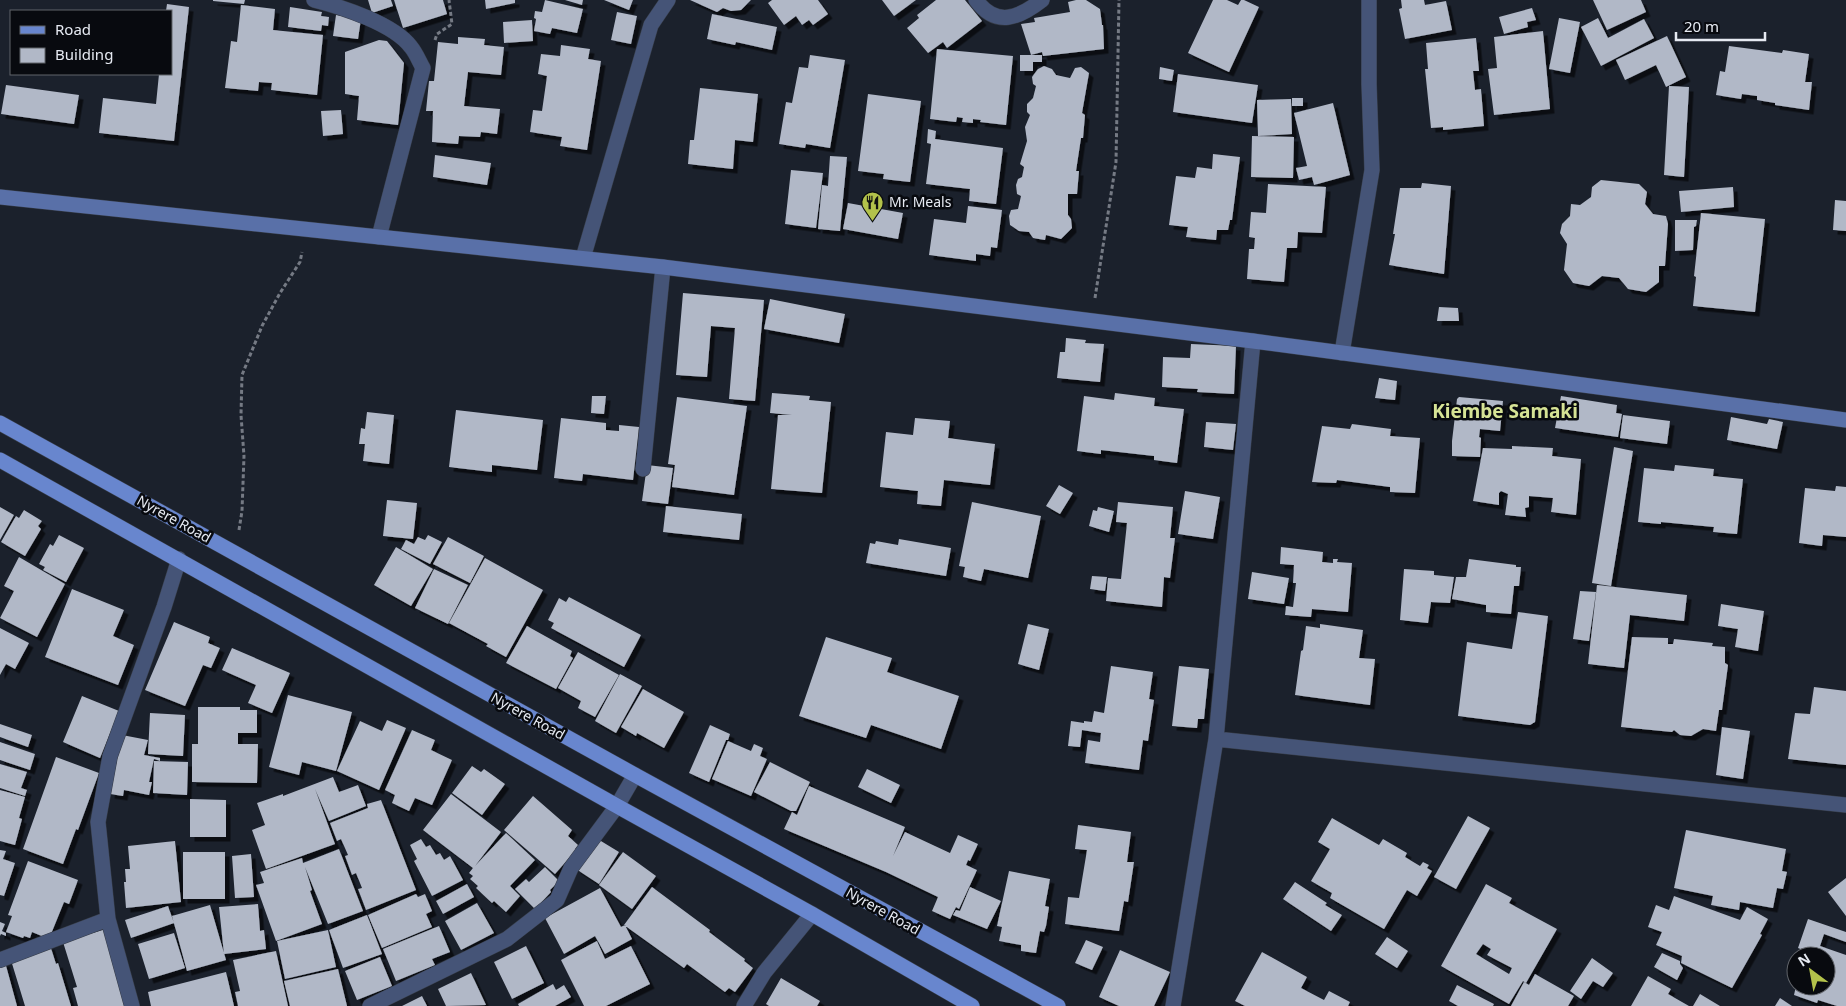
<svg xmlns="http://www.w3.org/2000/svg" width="1846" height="1006" viewBox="0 0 1846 1006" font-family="'Noto Sans',sans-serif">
<defs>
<filter id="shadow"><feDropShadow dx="4.5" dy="4.5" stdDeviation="0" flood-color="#0009"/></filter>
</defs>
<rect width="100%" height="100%" fill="#1b212c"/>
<path fill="#b1b8c7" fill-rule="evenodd" filter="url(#shadow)" d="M213 0H245L244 4 213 1Z
M368 0H391L393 6 372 13Z
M394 0H443L447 14 403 28Z
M485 0H515V3L486 9Z
M545 0 583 9 577 33 552 28 550 34 534 31 536 19 534 18 535 11 542 12Z
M565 0H583L582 5Z
M604 0H633L629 10Z
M690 0H751L741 10 731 11 723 8 717 12Z
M772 0H818L828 14 813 25 809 20 802 25 796 16 784 25 768 3Z
M882 0H916L894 16Z
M936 0H965L982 21 947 48 943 42 928 53 907 28 919 18 917 15Z
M1076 0H1086L1100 9 1102 25H1103L1104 49 1043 56 1042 52 1031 55 1021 24 1035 22 1034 18 1070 12 1068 2Z
M1213 0H1227L1238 5 1241 0H1244L1259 7 1229 72 1188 53Z
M1401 0H1424L1425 5 1446 1 1452 30 1405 39 1399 9 1402 8Z
M1593 0H1641L1646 12 1607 30Z
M167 4 189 7 174 141 99 133 103 98 156 104 159 74H171V11H166Z
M241 5 275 9 273 30 323 35 317 95 271 90 272 83 259 82 258 91 225 88 231 41 237 42Z
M290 7 322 12 321 16 329 17 328 26 322 25 321 31 288 27Z
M1532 8 1536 20 1527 22 1528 27 1504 34 1499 17Z
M617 12 637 16 631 44 611 40Z
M712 14 777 27 772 50 736 42 735 45 707 39Z
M336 15 361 19 358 39 333 36Z
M1559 18 1580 22 1570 73 1549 69Z
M1598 18 1608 38 1644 19 1654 38 1601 66 1581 27Z
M532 20 533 41 504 43 503 22Z
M1543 31 1550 109 1494 115 1488 69 1497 68 1494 37Z
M1667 36 1686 77 1666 87 1656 65 1625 80 1616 60Z
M458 37 485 39 484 45 504 47 501 75 468 72 464 106 500 109 497 134 481 132 480 137 459 136 458 144 432 142 433 111H426L429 81H434L438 42 458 44Z
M1476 38 1479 71H1473L1475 90 1481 89 1484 126 1443 130V127L1431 128 1425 69H1428L1426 43Z
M379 40 387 41 404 63 398 125 357 120 359 96 345 94V52Z
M561 45 590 49 588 59 601 61 587 150 560 146 562 137 530 132 533 110 542 111 547 76 538 74 541 54 560 56Z
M1729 46 1782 53 1783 50 1809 54 1805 82H1812L1809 110 1775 105V103L1757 100V96L1742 94 1741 99 1716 95 1720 71 1725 72Z
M937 49 1013 56 1006 125 980 122 981 120 973 119V123L962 122 963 118 957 117 956 122 930 119Z
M810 55 845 60 830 148 806 144 805 148 779 144 786 102 792 103 799 67 808 68Z
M1020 55H1042V62H1033V71H1020Z
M1044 66 1052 69 1056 75 1070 78 1075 68 1081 67 1089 73 1082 113 1085 115 1083 138H1081L1076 171H1079L1077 194H1068V215L1071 219 1072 228 1061 239 1046 235 1045 240 1033 238 1029 232 1019 231 1010 225 1009 216 1011 210 1018 209 1021 196 1017 194 1016 185 1018 179 1022 177 1024 167 1020 164 1027 141 1025 127 1030 115 1027 112V104L1033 98 1036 86 1033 84 1032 77 1038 69Z
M1160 67 1174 70 1172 81 1159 79Z
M1178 74 1258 85 1252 123 1173 112Z
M6 85 79 95 74 124 1 114Z
M1669 86 1689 87 1684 177 1664 175Z
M700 88 758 94 753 142 735 140 733 169 688 164 690 140H694Z
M868 94 921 101 910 182 883 179 884 174 858 171Z
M1292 98H1303V106H1292Z
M1291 99 1292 134 1258 136 1257 100Z
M1333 103 1350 175 1314 185 1312 177 1299 180 1296 168 1307 166 1294 113Z
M341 110 343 134 323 136 321 111Z
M928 129 936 131 935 139 1003 148 996 204 969 201 970 189 926 184 931 144 927 143Z
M1252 136 1294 137 1293 178 1251 177Z
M1213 154 1240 157 1232 220H1230L1228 230H1217L1216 240 1186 237 1188 227 1169 225 1176 176 1195 178 1197 167 1212 169Z
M435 155 491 163 487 185 433 177Z
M830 156 847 157 840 231 818 229 822 185 828 186Z
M791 170 823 173 816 228 785 224Z
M1601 180 1639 184 1647 192 1645 204 1653 214 1666 216 1668 224 1665 266H1659V282L1646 292 1628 289 1619 278 1602 276 1589 286 1573 283 1564 270 1567 244 1560 233 1562 224 1570 216 1571 204 1580 205 1591 197 1592 187Z
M1422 183 1451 186 1444 274 1389 265 1395 234H1393L1400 188H1421Z
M1268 184 1326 187 1322 233 1298 232 1297 248H1287L1284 282 1247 279 1249 249H1254L1255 238 1249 237 1251 212 1266 213Z
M1733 187 1734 207 1681 212 1679 191Z
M1835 200 1846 201V231L1833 230Z
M848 203 903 213 898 239 843 229Z
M968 206 1002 210 997 248 991 247 990 256 976 254V261L929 255 934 219 966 223Z
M1701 213 1765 219 1755 312 1693 306 1696 277 1694 276Z
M1675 220H1697L1696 226 1694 227 1693 250 1675 251Z
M683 293 764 300 755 401 729 399 735 328 711 326 707 377 676 375Z
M770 299 845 314 839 343 764 329Z
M1439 307 1458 308 1459 321H1437Z
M1066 338 1086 340 1085 343 1104 344 1100 382 1057 378 1060 352H1065Z
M1191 344 1236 346 1234 394 1197 392 1198 389 1162 387 1163 357 1190 358Z
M1379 378 1397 381 1395 400 1375 398Z
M772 393 810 396 809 400 831 402 822 493 771 489 778 415H792L770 413Z
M1115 393 1155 398 1154 406 1184 409 1177 463 1154 460V456L1101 450V454L1077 451 1084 396 1114 400Z
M592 396H606L604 414 591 413Z
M1561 396 1617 405 1616 413 1622 414 1618 437 1555 428Z
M677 397 747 406 734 495 672 487 675 465 668 464Z
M1459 397 1503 401 1500 431 1480 429 1479 437 1481 438 1480 457 1452 456V441L1457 399Z
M456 410 543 420 537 470 492 465V472L449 467Z
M367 412 394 415 389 464 363 461 365 444H359L361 428 365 429Z
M1623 415 1670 421 1667 444 1620 438Z
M1731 417 1767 424 1769 419 1783 422 1777 449 1727 440Z
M561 418 606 423V430L619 431V425L639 427 633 480 583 474 582 481 554 478Z
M915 418 950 421 948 438 995 444 990 485 944 480 941 506 917 504 918 491 880 487 886 432 913 435Z
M1206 422 1236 424 1233 450 1204 447Z
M1352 424 1391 429 1390 436 1420 438 1415 493 1390 492V487L1337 480 1336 483 1312 482 1322 426 1350 429Z
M1512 446 1553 448 1552 456 1581 459 1576 515 1551 512 1553 498 1529 496V507L1525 508 1526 517 1505 515 1508 494 1501 491 1499 493V505L1473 501 1483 448 1512 449Z
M1614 447 1633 451 1611 586 1592 583Z
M647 465 673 468 668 504 642 501Z
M1675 465 1714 469 1713 476 1743 479 1737 534 1713 532 1714 527 1661 522V524L1638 522 1644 468 1674 471Z
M1059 485 1073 493 1060 514 1046 506Z
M1836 486 1846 487V537L1823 535 1822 546 1799 543 1805 488 1835 491Z
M1185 491 1220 497 1213 539 1178 534Z
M387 500 417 503 413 539 383 536Z
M972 502 1041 516 1028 578 984 569 981 581 963 577 965 567 959 566Z
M1118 502 1173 507 1170 538H1175L1170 578 1164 577 1162 607 1106 601 1108 578 1121 579 1127 523 1116 522Z
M666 506 742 514 739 540 663 532Z
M0 507 14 515 0 540Z
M1098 507 1114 511 1109 532 1089 526 1093 510 1097 511Z
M24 510 42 521 38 526 41 529 25 556 1 542 16 516 19 518Z
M59 535 84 548 66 582 43 570 45 567 39 564 50 544 53 546Z
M428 535 442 542 430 564 401 549 406 540 414 544 418 537 425 540Z
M448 537 484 556 470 583 433 564Z
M899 539 951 548 946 576 866 563 870 543 875 544 876 541 898 545Z
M396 547 433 569 411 606 374 585Z
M1281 547 1323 552 1322 562 1333 563V559H1338L1337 562 1352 563 1348 612 1312 609 1311 617 1285 615 1286 606 1293 607 1296 583H1293L1294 565 1280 564Z
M19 557 65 584 37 637 0 618 14 591 4 586Z
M485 558 543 590 506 657 486 646 488 644 449 623Z
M1469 559 1516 565V567H1521L1519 586H1514L1511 614 1486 612V605L1452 599 1456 577H1466Z
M434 569 468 585 448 624 415 608Z
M1404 569 1434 571V575L1454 577 1450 603 1431 602 1428 623 1400 620Z
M1252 572 1289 578 1284 604 1248 599Z
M1092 576 1107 577 1105 591 1090 589Z
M1597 585 1687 595 1684 621 1630 615 1624 668 1588 664Z
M72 589 124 610 113 636 134 645 118 685 45 657Z
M1580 591 1596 592 1589 641 1573 639Z
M569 597 641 635 624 667 551 628 554 623 548 620 559 598 566 602Z
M1721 604 1764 611 1758 651 1735 647 1738 629 1718 626Z
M1518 612 1548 616 1535 722 1530 725 1458 716 1467 642 1512 649Z
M174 622 210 637 208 643 220 648 211 668 203 665 185 706 145 690Z
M1028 624 1049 629 1039 670 1018 664Z
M1320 624 1363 630 1359 658 1375 659 1370 705 1295 695 1301 651 1303 650 1306 626 1320 628Z
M527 626 572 651 570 656 573 658 556 689 506 663Z
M0 628 29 643 15 669 6 664 0 675Z
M826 637 892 658 887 672 959 696 941 749 871 725 866 738 799 716Z
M1632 637 1668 638V644H1673L1674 639 1713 643 1712 646 1725 647V663L1728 665 1722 710H1719L1716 731 1703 729 1691 736 1680 735 1674 730 1672 732 1621 727Z
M232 648 290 673 272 713 248 703 256 685 222 670Z
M578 652 619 675 595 717 578 708 581 701 558 688Z
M1111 666 1153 672 1149 699 1154 700 1148 741 1143 740 1139 770 1085 763 1088 740 1100 742 1101 733 1082 730 1080 747 1068 746 1071 721 1084 723V721L1092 722 1094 711 1104 713Z
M1179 666 1209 669 1204 719H1198L1197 728 1172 726Z
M620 674 642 686 616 733 595 721Z
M1814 687 1846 691V765L1788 759 1795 713 1810 714Z
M643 689 684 712 664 748 637 733 636 736 621 727Z
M288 695 352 712 336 771 302 762 299 775 269 767Z
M82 696 119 711 100 758 63 742Z
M198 707H240V710H257V733H238V744H258L257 783 192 782V744H198Z
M150 713 185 715 183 756 148 754Z
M387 720 406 728 379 790 337 771 360 721 382 731Z
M0 724 32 735 28 747 0 737Z
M710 725 730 734 728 740H726L709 782 689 773Z
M1722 727 1750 731 1743 779 1716 775Z
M412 730 435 740 431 750 452 760 432 805 415 798 409 811 392 803 395 795 385 790Z
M122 735 148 740 144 755 160 758V761L154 759 149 782H152L149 795 124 790 123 796 110 794Z
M728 741 751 751 754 744 763 748 760 756 767 759 751 796 712 779Z
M0 742 35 754 30 770 0 760Z
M56 757 99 773 78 830 76 829 63 864 23 849Z
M154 761 188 762 187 795 153 793Z
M770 762 810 782 796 811H791L754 792Z
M0 764 27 772 21 788 27 790 25 796 0 788Z
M472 766 481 772 484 769 505 784 482 815 452 793Z
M867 769 900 785 891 803 858 787Z
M333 777 339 792 358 785 366 806 329 821 315 789 335 844 266 869 252 830 265 825 257 803 283 794V796Z
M809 786 905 827 893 856 905 832 950 853 958 835 978 844 970 861 968 860 966 865 977 870 959 909 956 907 950 919 932 911 938 897 886 872 784 829 792 812 797 815Z
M0 790 25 797 19 818 22 819 15 845 0 841Z
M451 794 501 832 475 866 506 833 535 860 510 886 520 896 506 912 494 901 492 903 476 888 478 886 470 879 473 876 469 873 473 868 423 830Z
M533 796 572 830 568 836 578 845 575 849 576 850 555 874 504 830Z
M190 799 226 800V837H190Z
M381 800 416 890 366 910 358 889 362 888 356 873 352 875 345 856 348 855 341 839 337 841 330 823 368 808 367 804Z
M1468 816 1490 828 1456 889 1434 877Z
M1332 818 1379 845 1383 839 1407 853 1405 857 1420 866 1423 862 1429 865 1427 868 1432 871 1417 896 1407 890 1384 929 1330 898 1332 893 1311 881 1330 849 1318 842Z
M1078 825 1131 832 1127 862H1134L1128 902 1124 901 1119 931 1065 924 1068 897 1079 898 1087 850 1075 849Z
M1686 830 1786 849 1782 871 1787 872 1783 889 1777 888 1773 908 1740 902 1739 910 1711 905 1713 896 1674 888Z
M596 838 619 852 599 884 576 869Z
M421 839 426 847 430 845 436 855 440 853 444 860 450 856 463 880 432 896 414 861 417 859 410 845Z
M175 841 181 902 126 908 124 882H126L125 869H130L128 846Z
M339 849 363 911 328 924 305 867 312 890 310 891 322 924 276 941 256 885 264 883 260 872 302 858 303 863Z
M0 850 6 851 3 859 15 863 4 896 0 895Z
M183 852H225V899H183Z
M623 852 656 876 632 909 599 885Z
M251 854 254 897 235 898 232 856Z
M28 861 78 880 69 904 64 902 49 939 32 932 30 938 24 936 23 938 6 932 12 916 8 915Z
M545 867 559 881 550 890 551 892 535 909 515 889 526 879 529 882Z
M1009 871 1050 879 1045 906 1049 907 1046 926 1044 932 1040 931 1036 953 1021 951V945L999 941 1002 927 997 926Z
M1846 878V916L1828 892Z
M1295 882 1327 903 1325 905 1342 915 1331 931 1283 899Z
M467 884 474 897 443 914 436 901Z
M1486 884 1512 898 1509 903 1557 929 1526 983 1523 981 1509 1004 1441 966ZM1483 944 1491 949 1487 955 1512 968 1509 974 1476 954Z
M652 887 710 930 709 932 745 959 744 961 753 968 735 992 729 988 725 992 687 964 684 968 624 925Z
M970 887 1001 901 987 929 953 915 956 910 960 911Z
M600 888 621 927 625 925 632 939 605 954 595 936 564 954 545 918Z
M416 894 418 897 425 894 432 911 426 914 432 927 382 948 368 915Z
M1674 896 1740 920 1747 907 1768 919 1760 934 1762 935 1732 988 1681 963 1682 956 1656 945 1662 932 1648 927 1656 905 1669 910Z
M477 903 494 933 461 950 445 921Z
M258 904 260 931 264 930 266 949 224 954 219 907Z
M210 905 226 960 187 971 172 916Z
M168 906 174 923 131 938 125 920Z
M367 915 382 954 343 968 329 930Z
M1808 919 1846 932V942L1824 934 1820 946 1846 955V1006H1837L1818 1000 1817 1003 1794 995 1796 986H1826V956H1807L1808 952 1798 948Z
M0 922 5 924 2 931 6 933V936L1 934 0 936Z
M439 926 450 952 432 959 435 965 396 981 383 949Z
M106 929 130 1006H78L73 988 77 987 63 942Z
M328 930 336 967 285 979 277 941Z
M174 933 185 968 149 979 138 944Z
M1387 937 1408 951 1397 968 1375 954Z
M1086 940 1103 947 1092 970 1075 963Z
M597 941 605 959 631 946 650 984 606 1006H584L561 960Z
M50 945 56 964 58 963 71 1006H25L10 957Z
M526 946 544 983 512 999 494 962Z
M1120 950 1170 972 1154 1006H1119L1099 997Z
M276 951 288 1006H238L235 992 240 991 233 960Z
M1262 952 1307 977 1301 988 1324 1000 1329 991 1350 1002 1348 1006H1245L1235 1001Z
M1662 953 1680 961V964L1683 968 1677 980 1654 967Z
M380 957 392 986 357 1000 345 971Z
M1592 958 1613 973 1603 987 1593 981 1581 999 1570 991Z
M5 962 17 1006H0V963Z
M338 969 347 1006H290L284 981Z
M226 972 234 1006H151L148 992Z
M471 973 486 1005 446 1006 438 989Z
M1535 974 1574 996 1568 1006H1511L1524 982 1529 985Z
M1648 976 1671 989 1668 994 1689 1006H1631Z
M781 978 820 1001 817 1006H769L766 1004Z
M553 984 556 990 564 985 571 997 555 1006H519L518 1004Z
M1457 985 1494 1004 1493 1006H1458L1449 1001Z
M1700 994 1720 1006H1693Z
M422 996 427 1006H402Z
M1780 998 1792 1006H1775Z"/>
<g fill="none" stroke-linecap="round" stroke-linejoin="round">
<defs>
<path id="street" d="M314 0C342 7 394 24 411 47 416 53 419 61 423 68L379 237
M976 0C996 28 1019 18 1042 0
M583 258 651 25 668 0
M1342 353 1372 170 1369 84V0
M643 469 663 267
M1216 739 1846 805
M0 960 108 919
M132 1006 108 919 98 822 110 756 164 607 179 559
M370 1006 507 939 557 900 571 868 617 806 635 775
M744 1006 764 973 812 914
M1173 1006 1216 739 1253 341"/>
<path id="secondary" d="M0 197 663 267 1253 341 1846 420"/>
<path id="primary" d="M0 423 635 775 1058 1006
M0 460 617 806 812 914 972 1006"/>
</defs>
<use href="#street" stroke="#373d48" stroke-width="16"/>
<use href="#secondary" stroke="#373d48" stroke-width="16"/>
<use href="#primary" stroke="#373d48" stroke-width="16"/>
<path stroke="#757a84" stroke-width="3" stroke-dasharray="4 2.5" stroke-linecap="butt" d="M435 40 437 34 452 24 449 0
M1095 298 1116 162 1119 0
M239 530 242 511 244 456 241 415 242 375 262 326 280 293 300 262 302 252"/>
<use href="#street" stroke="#455477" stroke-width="15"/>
<use href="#secondary" stroke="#5970a8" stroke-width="15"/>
<use href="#primary" stroke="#6886ce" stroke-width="15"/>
</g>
<defs>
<symbol id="restaurant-pin" viewBox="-11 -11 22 30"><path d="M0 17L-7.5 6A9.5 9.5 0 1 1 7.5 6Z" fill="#b3c24b" stroke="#080a0f"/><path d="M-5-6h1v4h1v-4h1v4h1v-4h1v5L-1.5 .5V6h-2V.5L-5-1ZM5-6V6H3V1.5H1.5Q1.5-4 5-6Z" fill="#111"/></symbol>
</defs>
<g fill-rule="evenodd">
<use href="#restaurant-pin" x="860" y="190" width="25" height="34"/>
</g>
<g text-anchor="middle" stroke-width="5" stroke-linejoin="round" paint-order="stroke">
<g font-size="14" fill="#e6eaf2" stroke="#080a0f" text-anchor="start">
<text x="889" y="207">Mr. Meals</text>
</g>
<g font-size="14" fill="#e6eaf2" stroke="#080a0f">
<text transform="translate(174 519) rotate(29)" y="5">Nyrere Road</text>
<text transform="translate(528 716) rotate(29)" y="5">Nyrere Road</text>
<text transform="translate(883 911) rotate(29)" y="5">Nyrere Road</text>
</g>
<g font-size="19" font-weight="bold" fill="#d6e395" stroke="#080a0f">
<text x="1505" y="418">Kiembe Samaki</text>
</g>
</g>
<rect x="10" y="10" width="162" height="65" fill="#080a0f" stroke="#61646a"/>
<rect x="20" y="26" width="25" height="8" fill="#6886ce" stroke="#61646a"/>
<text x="55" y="35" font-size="15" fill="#e6eaf2">Road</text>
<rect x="20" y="48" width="25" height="15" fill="#b1b8c7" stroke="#61646a"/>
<text x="55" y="60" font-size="15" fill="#e6eaf2">Building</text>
<g transform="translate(1811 971) rotate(328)"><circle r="24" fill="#080a0f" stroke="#61646a"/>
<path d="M0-4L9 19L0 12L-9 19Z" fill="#b3c24b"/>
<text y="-8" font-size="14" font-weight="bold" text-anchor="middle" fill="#e6eaf2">N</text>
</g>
<path d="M1676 32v8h89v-8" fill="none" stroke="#e6eaf2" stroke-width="2.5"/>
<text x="1684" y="32" font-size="15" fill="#e6eaf2" stroke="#080a0f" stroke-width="4" paint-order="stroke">20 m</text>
</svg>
